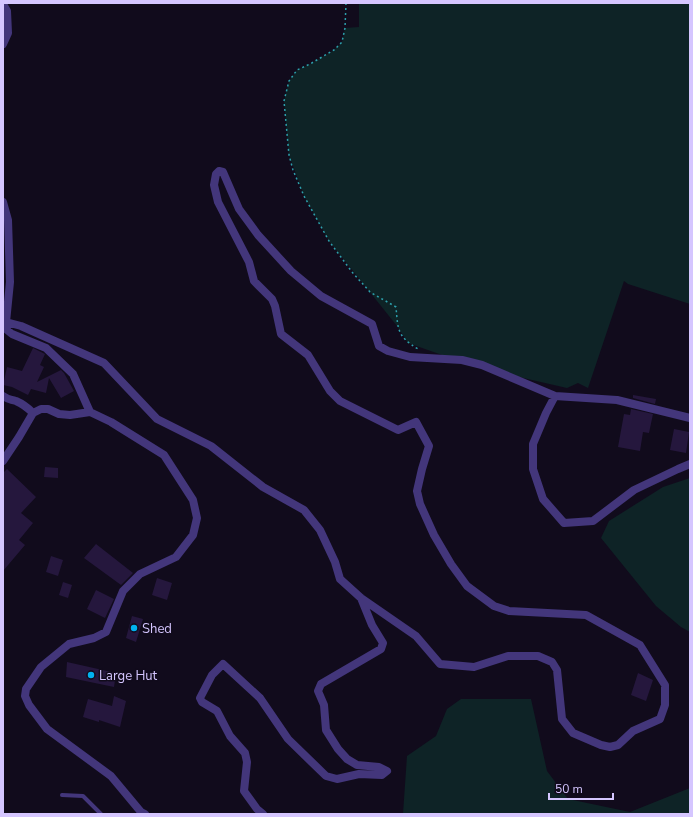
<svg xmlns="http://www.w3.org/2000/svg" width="693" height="817" viewBox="0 0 693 817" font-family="'Nunito Sans',sans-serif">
<rect width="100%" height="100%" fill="#110b1c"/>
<path fill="#0e2326" d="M359 3H690V304L628 284 624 281 588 388 578 383 567 388 479 368 408 343 397 326 329 241 304 196 289 155 284 101 289 81 297 70 310 64 334 50 342 42 345 28 359 27Z
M690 478V632L681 627 656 606 601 538 609 521 663 487Z
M461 699H531L547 771 568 799 630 812 690 788V814H403L407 756 436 736 447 709Z"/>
<path fill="#25173d" d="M33 348 45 354 40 365 44 367 37 382 61 370 64 373 74 391 61 398 49 378 46 393 31 389 28 395 12 387 3 385 7 367 22 371Z
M633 395 656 399 655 404 633 398Z
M631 409 653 414 649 433 643 432 640 451 618 447 624 414 630 415Z
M674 429 689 432 686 453 670 450Z
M45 467 58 468V478L44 477Z
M7 469 36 497 21 513 33 523 19 540 25 545 3 571V473Z
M96 544 133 573 121 585 84 558Z
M51 556 63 560 58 576 46 572Z
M157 578 172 583 167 600 152 595Z
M63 582 72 585 68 598 59 595Z
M96 590 114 599 105 618 87 609Z
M132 616 143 619 136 642 126 638Z
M67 662 116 673 114 687 66 677Z
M638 673 653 680 646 701 631 695Z
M114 696 126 701 120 727 99 720V722L83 717 88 699 112 706Z"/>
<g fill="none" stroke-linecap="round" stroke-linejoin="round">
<path stroke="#2da0ac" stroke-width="1.5" stroke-dasharray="2 3" stroke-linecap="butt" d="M346 3 345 28 342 42 334 50 310 64 297 70 289 81 284 101 289 155 293 170 304 196 329 241 352 272 370 292 396 307C398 330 397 336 418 349"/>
<path stroke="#43367b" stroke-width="4" d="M62 795 83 796 101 814"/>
<path stroke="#43367b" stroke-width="8" d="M3 4 7 11 8 33 3 44
M3 202 8 220 10 282 6 322 7 330 12 334 46 348 73 374 90 412 111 422 164 455 193 500 197 518 193 535 176 557 140 574 123 591 106 632 94 638 69 644 41 667 26 689 25 696 29 705 47 729 111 776 141 812 145 814
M6 322 21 326 104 363 157 419 211 446 263 487 304 510 320 530 335 562 340 579 361 598 416 636 440 664 474 667 508 656H538L552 662 557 670 562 719 573 733 601 745 610 747 618 745 633 731 660 719 665 705V685L640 645 586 615 509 611 494 606 467 586 451 564 434 535 420 504 417 491 422 469 429 446 416 422 398 430 340 401 330 391 308 355 281 334 275 306 272 299 254 281 249 262 218 202 214 185 216 174 219 171 223 172 239 209 258 235 291 271 321 296 372 324 379 346 388 351 410 357 462 360 482 365 555 396 617 400 690 418
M3 396C9 400 9 399 16 401 23 404 28 408 33 413
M555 396 546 413 533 444V469L543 499 564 523 593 521 634 490 678 469 690 464
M3 461 19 437 33 413 41 409H48L59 414 70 415 90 412
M263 814 257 809 244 791 247 762 245 753 230 736 217 711 202 702 200 698 212 675 223 664 260 698 288 739 326 776 337 779 359 774 382 775 387 771 379 767 357 765 347 759 338 749 326 730 324 705 318 691 321 684 381 649 383 643 372 625 361 598"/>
</g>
<g fill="#01b2f0" stroke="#110b1c" stroke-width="1.5">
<circle cx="134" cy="628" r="4"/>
<circle cx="91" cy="675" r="4"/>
</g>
<g text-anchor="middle" stroke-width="3" stroke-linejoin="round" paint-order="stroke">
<g font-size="13" fill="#d5c6ff" stroke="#110b1c" text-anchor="start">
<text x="142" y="633">Shed</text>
<text x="99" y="680">Large Hut</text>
</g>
</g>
<rect width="693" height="817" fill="none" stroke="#d5c6ff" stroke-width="8"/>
<path d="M549 793v6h64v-6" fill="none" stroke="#d5c6ff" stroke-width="2"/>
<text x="555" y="793" font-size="12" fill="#d5c6ff" stroke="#110b1c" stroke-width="3" paint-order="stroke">50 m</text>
</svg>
